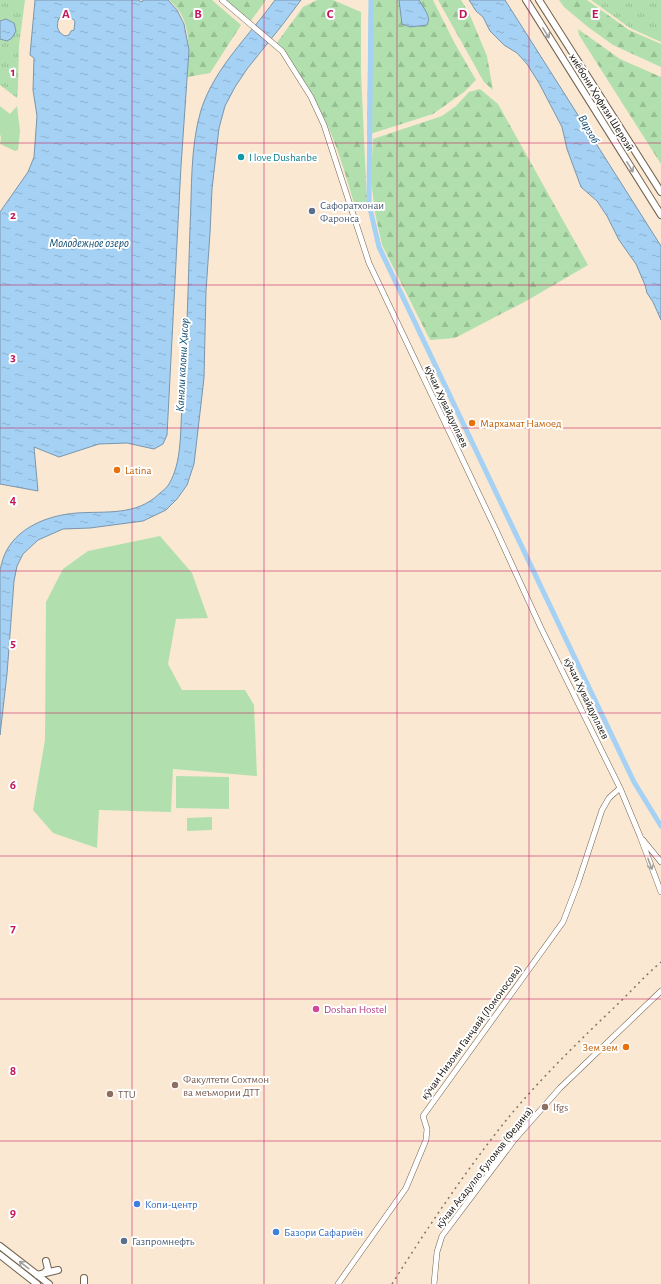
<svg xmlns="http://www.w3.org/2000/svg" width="661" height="1284" viewBox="0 0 661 1284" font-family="'Alegreya Sans',sans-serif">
<defs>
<pattern id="forest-firs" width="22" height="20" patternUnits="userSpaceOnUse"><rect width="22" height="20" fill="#b1e0ae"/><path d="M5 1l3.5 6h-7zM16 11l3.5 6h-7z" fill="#97bf94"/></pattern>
<pattern id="park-tufts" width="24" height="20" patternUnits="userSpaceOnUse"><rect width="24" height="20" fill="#b1e0ae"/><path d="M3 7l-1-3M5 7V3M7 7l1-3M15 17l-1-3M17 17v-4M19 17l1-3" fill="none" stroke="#97bf94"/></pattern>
<pattern id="water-ripples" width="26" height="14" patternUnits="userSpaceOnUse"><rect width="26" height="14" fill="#a5d1f4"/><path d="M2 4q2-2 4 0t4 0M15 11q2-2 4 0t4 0" fill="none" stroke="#8db2d0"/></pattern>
</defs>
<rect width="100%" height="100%" fill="#fae8d2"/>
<path fill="#b1e0ae" d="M0 106 10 114 17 106 20 131 18 150 15 151 0 144 1 138 0 134Z
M160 536 192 573 208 618 176 619 168 664 182 690H245L254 705 257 776 173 769 171 812 99 810 97 848 53 833 33 810 45 740 46 602 63 569 88 551Z
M176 776 229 777V809L176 808Z
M212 817V830L187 831V818Z"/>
<path fill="url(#forest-firs)" d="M169 0H212L241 25 210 73 187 77C189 50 193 19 169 0Z
M225 0H266L250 22Z
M317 0H333L361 12V72L367 204 355 207C344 168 332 127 310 92 300 76 288 60 276 44L303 7Z
M369 0H433L454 42 476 80 464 92 433 114 367 135Z
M438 0H461L469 13 487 56 493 90 484 82Z
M559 0H587L629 30 661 44V67L613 45 588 27 564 7Z
M578 29 620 59 661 77V164L579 35Z
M480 89 498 104 588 265 528 300 455 338 430 340 382 245 375 213 371 179 373 139 442 116 456 106 469 92Z"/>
<path fill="url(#park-tufts)" d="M0 0H25L19 45 18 87 17 98 0 85Z
M591 0H661V42L630 28Z"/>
<path fill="url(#water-ripples)" stroke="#7a96ad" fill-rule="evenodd" d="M35 0H138L142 2 143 0H168L177 10 184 24 189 50 181 166 167 435 163 444 154 449 127 443 99 444 59 457 34 447 38 491 0 484V212L28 172 34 157 37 116 33 90 34 58 30 55ZM63 16H69L75 21 74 30 71 31 69 35 65 36C57 32 56 26 59 18Z
M275 0H301L283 24 247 69 235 87 225 106 219 128 212 189 210 233 206 291 204 378 194 464 187 485 177 499 166 510 143 521 90 528 63 529 38 540 23 554 17 566 14 581 7 674 0 735V570C1 566 2 561 4 556 15 528 48 515 77 513 106 511 136 516 159 494 162 491 167 488 169 484 182 462 180 433 182 407 187 347 188 288 190 228 192 189 190 147 201 110 215 67 249 36 275 0Z
M399 0H419C423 8 432 16 427 25L410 27 402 24Z
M469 0H505L661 246V320L653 302 647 293 645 285 636 264 619 240 607 216 597 201 581 187 567 149 562 127 539 83 527 64 517 53 504 45 490 31 483 17 476 11Z
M6 19 14 23 16 31 12 38 7 41 0 39V21Z"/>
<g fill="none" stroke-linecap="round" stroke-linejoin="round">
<path stroke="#a5d1f4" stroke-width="5" d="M371 0 369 204 379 247 634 782 661 826"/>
<defs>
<path id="minor" d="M222 0 282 51 311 97 324 125 369 263 497 532 541 628 620 788 640 836 661 892
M643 840 661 862
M338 1284 406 1188 426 1140 427 1129 423 1116 563 922 578 883 602 810 609 798 620 788
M434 1284 437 1252 442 1236 515 1139 560 1088 661 991"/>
<path id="major" d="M526 0 661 215
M539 0 661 192
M0 1246 49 1284
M0 1255 37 1284
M44 1273 48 1269 46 1261
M37 1275 58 1270
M84 1278V1284"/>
</defs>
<use href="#minor" stroke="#746450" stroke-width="6"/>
<use href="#major" stroke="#746450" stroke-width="8"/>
<use href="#minor" stroke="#fff" stroke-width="5"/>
<use href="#major" stroke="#fff" stroke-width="6"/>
<path stroke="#817567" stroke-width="1.5" stroke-dasharray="2 4" stroke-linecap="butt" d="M392 1284C424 1233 457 1184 493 1137 531 1087 577 1043 622 1000 635 987 647 974 661 962"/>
</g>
<defs><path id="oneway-shaft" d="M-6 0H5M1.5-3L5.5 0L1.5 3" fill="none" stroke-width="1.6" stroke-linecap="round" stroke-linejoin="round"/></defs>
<g stroke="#a19f9c">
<use href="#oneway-shaft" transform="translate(546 33) rotate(58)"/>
<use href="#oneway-shaft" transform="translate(630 167) rotate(58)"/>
<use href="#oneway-shaft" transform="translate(650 864) rotate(70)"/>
<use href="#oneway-shaft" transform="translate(24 1265) rotate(-142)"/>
</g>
<path fill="none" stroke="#c2185b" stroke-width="1" stroke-opacity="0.55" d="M132 0V1284M264 0V1284M397 0V1284M529 0V1284M0 143H661M0 285H661M0 428H661M0 571H661M0 713H661M0 856H661M0 999H661M0 1141H661"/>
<circle fill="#0f9aa8" stroke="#fff" stroke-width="1.5" cx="241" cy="157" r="4"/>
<g fill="#5c6f8a" stroke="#fff" stroke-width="1.5">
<circle cx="312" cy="211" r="4"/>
<circle cx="124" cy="1241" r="4"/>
</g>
<g fill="#e8710a" stroke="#fff" stroke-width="1.5">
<circle cx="472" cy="423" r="4"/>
<circle cx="117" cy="470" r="4"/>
<circle cx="626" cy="1047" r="4"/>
</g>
<circle fill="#d1479c" stroke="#fff" stroke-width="1.5" cx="316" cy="1009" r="4"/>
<g fill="#8d6e63" stroke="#fff" stroke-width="1.5">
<circle cx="175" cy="1085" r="4"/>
<circle cx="110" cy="1094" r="4"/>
<circle cx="545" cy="1107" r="4"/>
</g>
<g fill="#3f7fe0" stroke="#fff" stroke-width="1.5">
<circle cx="137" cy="1204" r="4"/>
<circle cx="276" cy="1232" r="4"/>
</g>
<g text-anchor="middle" stroke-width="4" stroke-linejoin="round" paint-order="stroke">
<g font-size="11" fill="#140e07" stroke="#fff">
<text transform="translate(602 102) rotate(58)" y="4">хиёбони Ҳофизи Шерозӣ</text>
<text transform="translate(447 406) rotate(65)" y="4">кӯчаи Хувайдуллаев</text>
<text transform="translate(587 698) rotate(64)" y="4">кӯчаи Хувайдуллаев</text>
<text transform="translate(471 1032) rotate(-54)" y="4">кӯчаи Низоми Ганҷавӣ (Ломоносова)</text>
<text transform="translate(484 1167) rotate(-52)" y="4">кӯчаи Асадулло Ғуломов (Федина)</text>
</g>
<g font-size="11" fill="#0d838f" stroke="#fff" text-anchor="start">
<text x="249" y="161">I love Dushanbe</text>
</g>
<g font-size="11" fill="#4e5e75" stroke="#fff" text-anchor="start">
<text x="320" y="209">Сафоратхонаи<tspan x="320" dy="13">Фаронса</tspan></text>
<text x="132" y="1245">Газпромнефть</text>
</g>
<g font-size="11" fill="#c56008" stroke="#fff" text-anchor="start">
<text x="480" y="427">Мархамат Намоед</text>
<text x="125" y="474">Latina</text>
<text x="618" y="1051" text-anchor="end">Зем зем</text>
</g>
<g font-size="11" fill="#b23c85" stroke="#fff" text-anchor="start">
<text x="324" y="1013">Doshan Hostel</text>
</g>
<g font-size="11" fill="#785e54" stroke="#fff" text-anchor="start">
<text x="183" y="1083">Факултети Сохтмон<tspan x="183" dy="13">ва меъмории ДТТ</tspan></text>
<text x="118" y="1098">TTU</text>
<text x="553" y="1111">lfgs</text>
</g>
<g font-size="11" fill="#366cbe" stroke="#fff" text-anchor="start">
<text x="145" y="1208">Копи-центр</text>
<text x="284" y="1236">Базори Сафариён</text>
</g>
<g font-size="12" font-style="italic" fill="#0d4a6f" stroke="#fff">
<text transform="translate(589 129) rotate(61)" y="4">Варзоб</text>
<text x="89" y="247">Молодежное озеро</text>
<text transform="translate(182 365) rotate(-87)" y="4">Канали калони Ҳисор</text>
</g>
</g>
<g font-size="13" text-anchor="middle" font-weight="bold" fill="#c2185b" stroke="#fff" stroke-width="4" stroke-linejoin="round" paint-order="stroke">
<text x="66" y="18">A</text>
<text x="198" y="18">B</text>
<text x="330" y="18">C</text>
<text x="463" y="18">D</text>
<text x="595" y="18">E</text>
<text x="13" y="76">1</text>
<text x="13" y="219">2</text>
<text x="13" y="361">3</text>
<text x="13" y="504">4</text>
<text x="13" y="647">5</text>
<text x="13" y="789">6</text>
<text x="13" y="932">7</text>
<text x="13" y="1075">8</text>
<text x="13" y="1217">9</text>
</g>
</svg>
